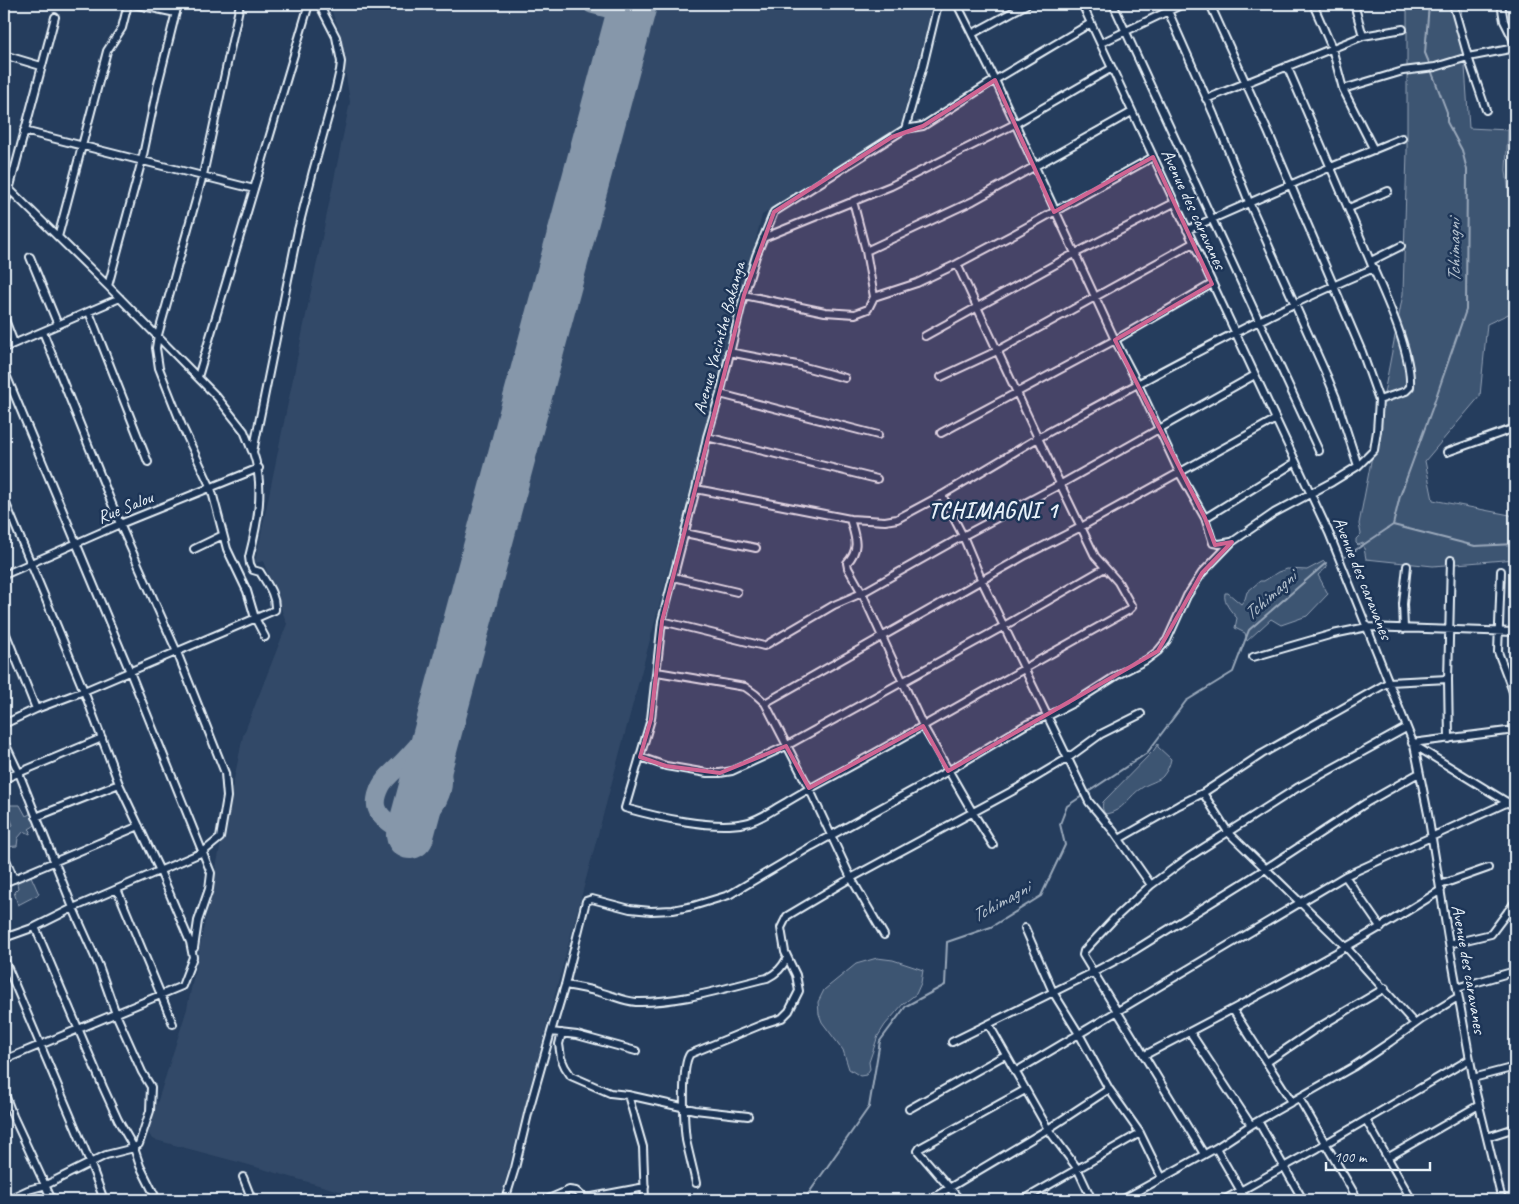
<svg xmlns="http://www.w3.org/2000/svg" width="1519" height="1204" viewBox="0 0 1519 1204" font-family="Caveat,sans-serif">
<rect width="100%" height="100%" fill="#253d5d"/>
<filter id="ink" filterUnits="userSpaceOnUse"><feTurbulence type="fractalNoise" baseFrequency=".02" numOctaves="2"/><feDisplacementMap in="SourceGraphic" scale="10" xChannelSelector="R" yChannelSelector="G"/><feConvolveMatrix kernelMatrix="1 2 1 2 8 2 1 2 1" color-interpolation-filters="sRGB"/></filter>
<g filter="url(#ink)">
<path fill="#334a68" d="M326 4H933L900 127 843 166 762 215 734 326 500 1200H371L242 1163 152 1139 148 1132 187 1009 243 736 287 624 263 561 255 563 350 102 339 30 331 9Z"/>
<path fill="#3e5472" stroke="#93a2b5" d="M1407 4H1461L1469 128 1508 130 1506 170 1515 244V311L1487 324 1480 396 1425 461 1433 500 1515 516V559L1433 566 1366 559 1363 543 1358 545 1356 543V539L1361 534 1359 524 1403 294 1407 151Z
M1324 561 1327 567 1318 575 1328 594 1307 616 1281 625 1271 619 1247 641 1245 633 1235 628 1237 618C1231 611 1223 603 1225 593H1228L1241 604 1245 599 1247 592 1260 581H1264L1278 572 1287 569 1307 570Z
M1158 744V747L1171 759C1170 765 1167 771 1163 776 1159 781 1149 783 1143 787 1128 796 1124 811 1106 814 1102 811 1102 806 1103 802L1154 750Z
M5 805H20L26 816 30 814 29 808H32L37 824 29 829 31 831 30 834 24 831 18 838 17 846 4 847V830L13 825Z
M30 874 39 894 18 905 14 892 18 888 16 879Z
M877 958 893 960 923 970 921 983 916 994 903 1004 885 1025 878 1036 869 1062 870 1069 866 1075 860 1076 849 1069 843 1050 822 1022 819 1014 818 1002 824 990 856 964Z"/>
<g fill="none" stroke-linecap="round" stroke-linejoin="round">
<path stroke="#99a8ba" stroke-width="2" d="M1429 4 1425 53 1430 65
M1393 525 1475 546 1515 544
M1345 557 1393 525 1400 496 1433 406 1466 310 1467 170 1462 150 1447 122V112L1431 70
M804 1200 869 1107 880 1041 906 1006 945 985 947 942 991 927 1041 896 1065 845 1060 824 1067 806 1147 753 1186 701 1233 672 1249 630 1326 563"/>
<path stroke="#8697aa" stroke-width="19" d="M592 4 630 14
M431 756C434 760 438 764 440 769 451 795 424 818 410 835 399 829 381 821 377 808 375 801 378 792 381 786 385 778 393 772 399 766 414 751 427 735 441 719"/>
<path stroke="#8697aa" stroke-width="48" d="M410 835 633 4"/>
<defs>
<path id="minor" d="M133 4 176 13
M240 4 203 175 158 335 156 348 159 368 182 426 211 488 227 549 247 591 255 618 265 637
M938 4 923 66 905 129 774 212 756 256 744 295 720 394 707 437 696 489 850 519 885 521 897 519 942 495
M957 4 995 80 1115 340 1138 384 1179 472 1205 518 1213 543 1219 544 1231 542
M1082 4 1329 533 1414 745 1428 814 1449 944 1476 1093 1502 1200
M1113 4 1319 451
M1165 4 1214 115 1249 202 1327 376 1336 398 1358 466
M1313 4 1332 48 1343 89 1374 150
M1354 4 1363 36
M1453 4 1468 57 1486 110
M1501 4 1504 21 1515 43
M972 34 1027 4
M1101 43 1183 4
M4 55 41 66
M1287 66C1316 133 1345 200 1373 268 1387 300 1412 353 1410 387L1406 391 1379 400
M1343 89 1403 71 1435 67 1468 57 1515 48
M1206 99 1363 36 1403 29
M905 129 923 126 995 80 1091 23
M24 131 254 189
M4 184 108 286 217 397 244 431 252 451
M1349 208 1388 191
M4 209 55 17
M1187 230 1331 167 1402 138
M58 237 107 51 122 28 128 4
M763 238 891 186 1015 124 1112 68
M866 251 973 201 1132 112
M30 257 58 325
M1371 261 1401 246
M957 264 1038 438C1148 378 1258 317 1374 268
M108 286 142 160 157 88 178 4
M744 295 825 312 855 314 868 309 874 297 866 251 853 201
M874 297 917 283 957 264 1014 234 1153 157
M89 312 148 462
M4 317 14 343
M925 336 1074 254 1174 203
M4 348 120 298
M729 352 797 365 845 378
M4 370 130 672 211 873 209 889 198 921 194 948
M198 377 309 4
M941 377 997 351 1193 243
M720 394 878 435
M941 433 1115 340 1212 284
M707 437 877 479
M1447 452 1515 428
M4 499 84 691 119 784 160 871 190 942 193 957 182 986 4 1060
M1205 518 1296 462
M850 519C855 537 861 548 847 563L848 568 862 593 923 726 973 813 993 845
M685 533 756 548
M194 549 223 535
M1501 571 1498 652 1515 697
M4 575 120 524 259 468
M673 577 737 592
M662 621 696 489
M4 629 36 709
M1404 629 1403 604 1407 566
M1253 657 1333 634 1367 627 1515 632
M657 672 745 687 755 694 765 703 809 788 851 878 884 935
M765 703 1026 555 1081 527 1276 419
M4 724 36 709 84 691 275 610C276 595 267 584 260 572L253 570 250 564 249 557C258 522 265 487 253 452L298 230 313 171 335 92 340 70 341 62 336 37 319 4
M1449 739 1448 679 1451 560
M4 741 19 773 73 908 99 966 116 1014 142 1072 151 1087 150 1111 139 1144 134 1148 106 1155 46 1185 28 1190 6 1200
M1412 743 1515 730
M1414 745 1515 807
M640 757 666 766 707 773H720L732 771 786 746 1004 626 1105 568
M4 779 102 738
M1203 793 1228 832 1346 947 1415 1024
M36 817 119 784
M1119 839 1179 805 1203 793 1262 754 1389 682 1448 679
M4 855 14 879
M1345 876 1381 928
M4 883 139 826
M1151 885 1114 832 1089 802 982 581 963 536 862 593 834 605 764 646 662 621 651 719 625 808C657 817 713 830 745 823 760 820 772 810 785 803 801 793 818 784 835 775 934 721 1031 664 1129 610L1132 607 1118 582 1095 556 1038 438 942 495 963 536 1061 484 1255 375
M1440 885 1488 868
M117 889 173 1024
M1508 911 1515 916
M35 927 103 1087 118 1120 134 1148 140 1166 157 1200
M1025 928 1053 992 1079 1034 1109 1089 1140 1133 1162 1178
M4 938 35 927 73 908 203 852 220 838 227 797 225 773 177 652 120 524 43 332
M1449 944 1491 934 1515 902
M4 959 90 1162 104 1200
M565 985C577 987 588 989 599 992 612 995 623 1001 636 1002 681 1003 724 988 767 978 777 973 782 968 787 958
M1457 988 1515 971
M1233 1010 1292 1102
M989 1025 1048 1129 1077 1168 1092 1200
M1190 1032 1251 1125
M562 1033 559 1044 561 1058 565 1067 571 1076 610 1093 628 1095 695 1110 748 1116
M952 1042 1094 972 1135 950 1259 873 1366 803 1419 773
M636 1051 577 1035 551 1032 565 985 586 901 592 899 630 909 651 911 673 910 693 906 729 895 812 846 948 771 1027 724 1048 716 1075 702 1119 674 1146 660 1158 651 1167 640 1187 596 1202 573 1232 542 1274 513 1332 482 1358 466 1374 450 1377 431 1379 400 1362 352 1269 134 1210 4
M1145 1055C1245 1003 1345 951 1441 890
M1267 1062 1314 1030 1385 988
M1015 1072 1345 876 1515 799
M1473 1078 1515 1067
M4 1092 13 1116 52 1200
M628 1095 643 1147 645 1200
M1299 1098 1358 1200
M909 1109 1005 1055
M1366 1120 1410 1197
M1258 1121 1303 1200
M1487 1137 1515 1128
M1216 1148 1246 1200
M1204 1154 1083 955 1084 951 1114 919 1151 885 1189 857 1297 788 1406 728
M1387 1158 1479 1105
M243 1177 252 1200
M696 1183C693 1169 689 1154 686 1140 684 1124 681 1065 690 1054L763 1024 782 1018 789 1011 799 991 796 975 785 952 781 928 787 916 851 878 1016 789 1068 758 1101 734 1141 714
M505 1200 515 1168 529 1110 551 1032
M546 1200 569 1190 576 1191 583 1197H592L645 1187
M929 1200 1048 1129 1109 1089
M960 1200 918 1151 920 1148 1025 1090
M1023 1200 1140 1133
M1122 1200 1216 1148 1251 1125 1353 1067 1390 1042 1422 1019 1458 997
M1224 1200 1318 1148 1470 1059"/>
</defs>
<use href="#minor" stroke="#e8f1f8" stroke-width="10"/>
<use href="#minor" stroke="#1d3557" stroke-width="6"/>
</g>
</g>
<path fill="#cf6492" fill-opacity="0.2" stroke="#cf6492" stroke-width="4" stroke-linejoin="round" d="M995 80 1054 212 1153 157 1212 284 1115 340 1205 518 1215 545 1232 542 1202 573 1158 651 948 771 923 726 809 788 786 746 720 773 666 766 640 757 651 719 662 621 744 295 774 212 892 137 923 126Z"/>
<g text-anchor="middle" stroke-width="5" stroke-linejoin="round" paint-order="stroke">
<g font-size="18" fill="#e8f1f8" stroke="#1d3557">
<text transform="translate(1194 209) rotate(65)" y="6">Avenue des caravanes</text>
<text transform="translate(719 338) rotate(-75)" y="6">Avenue Yacinthe Bakanga</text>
<text transform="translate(125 507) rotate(-22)" y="6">Rue Salou</text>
<text transform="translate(1363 578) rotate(68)" y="6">Avenue des caravanes</text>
<text transform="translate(1469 969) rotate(80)" y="6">Avenue des caravanes</text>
</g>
<g font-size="19" font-style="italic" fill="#b4c1ce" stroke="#1d3557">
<text transform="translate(1453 251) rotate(-90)" y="7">Tchimagni</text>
<text transform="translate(1269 595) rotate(-42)" y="7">Tchimagni</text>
<text transform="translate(1000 901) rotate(-29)" y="7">Tchimagni</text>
</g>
<g font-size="22" font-weight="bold" letter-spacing="1" fill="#e8f1f8" stroke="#1d3557">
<text x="993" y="518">TCHIMAGNI 1</text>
</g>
</g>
<rect width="1519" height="1204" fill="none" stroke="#1d3557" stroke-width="20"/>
<rect x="10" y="10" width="1499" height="1184" fill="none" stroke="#e8f1f8" stroke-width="2" filter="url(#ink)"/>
<path d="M1326 1162v8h104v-8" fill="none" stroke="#e8f1f8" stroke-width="2.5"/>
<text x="1334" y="1162" font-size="15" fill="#e8f1f8" stroke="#1d3557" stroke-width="4" paint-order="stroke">100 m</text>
</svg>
